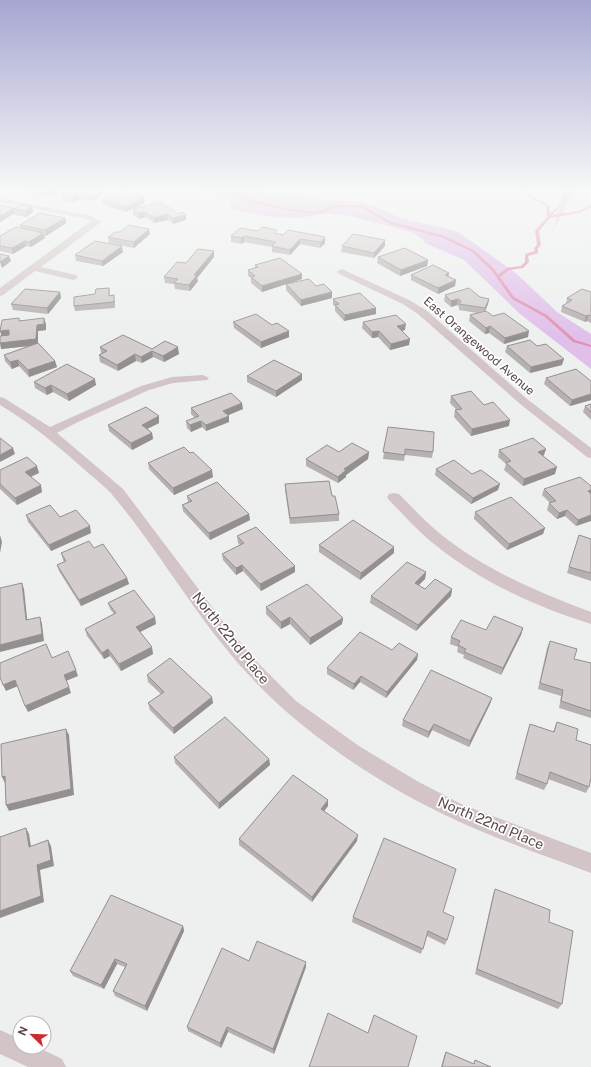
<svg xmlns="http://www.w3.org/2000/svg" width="591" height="1067" viewBox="0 0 591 1067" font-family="'Public Sans',sans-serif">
<rect width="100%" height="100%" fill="#edf0ee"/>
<path fill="#e0bfea" d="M191 189H258L271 193 311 199 359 202 377 207 400 218 457 231 517 274 557 312 591 334V369L520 314 464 260 425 243 423 239 411 232 342 214H322L300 218 264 216 232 209 229 198 217 194Z
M564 189H576L553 230Z"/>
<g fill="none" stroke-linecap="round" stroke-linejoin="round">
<path fill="#e390b1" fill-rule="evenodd" d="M219 189H223L245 197 246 199 286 208 313 212 325 209 333 205H361L392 222 445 236 474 250 494 269 498 275 507 268 521 266 525 262V254L535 251 534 248 537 245 535 231 547 217 546 206 515 189H518L549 205 550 214 561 203 568 189H570L564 203 552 215 578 211 591 205V207L580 213 550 218 539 231 541 245 538 248V253L528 256 529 262 523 268 509 270 500 277 514 297 547 315 575 340 591 345V347L573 342 545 317 512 299 492 271 472 252 443 238 390 224 359 207H334L327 211 313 214 286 210 243 201 242 198Z"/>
<path fill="#d3c5c7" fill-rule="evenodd" d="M0 198 88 215 101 221 100 223 41 267 76 275 78 277 76 279 73 280 35 271 3 295 0 296V288L91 221 86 219 0 202Z
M342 269 409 300 426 310 527 399 591 448V458L587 457 519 403 418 314 403 304 339 274 337 272 339 270Z
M203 375 209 378 207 380 173 383 149 390 78 422 57 433 123 489 228 628 258 663 296 701 359 746 417 781 461 804 591 853V873C543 855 493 838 447 816 377 783 298 730 247 673 197 619 161 553 114 497 106 487 95 479 86 471 58 446 32 424 0 405V397L4 398 50 427 141 386 172 377Z
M394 493 399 494C412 507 424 520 438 532 483 569 537 592 591 612V624C533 606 475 579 428 539 414 527 402 513 389 500L387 497 389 494Z
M0 1030 20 1039V1047H37L62 1059 66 1067H28L0 1054Z"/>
</g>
<path fill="#b6b0b0" d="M22 189H63L51 197 22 192Z
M102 189 103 194 93 201 79 199 74 202 63 200 62 194Z
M144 197 145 203 126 212 103 205 102 200Z
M161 202 186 220 173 224 168 220 154 223 146 217 139 219 133 215V209Z
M32 207 33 212 26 217 15 215V213L0 222 14 208V209Z
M65 218 66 223 46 236H44L45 238 31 247 26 246 13 254 0 251V236L21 228 20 225Z
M258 231 283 235 325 237V243L320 248 300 244 290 255 272 252V247L244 242 242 244 231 242V236Z
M120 232 150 234 134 248 109 243 108 237Z
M385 240V246L374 258 341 252 342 246Z
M214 251V257L197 278 198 281 190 291 175 289 174 284 165 283 164 277 186 263Z
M123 252 103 266 76 261 75 255Z
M378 257 428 260 427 266 400 276 377 263Z
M255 265 302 279 294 282 316 286 332 292V298L301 306 286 290V284L262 292 251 283V278L248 276V270L255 268Z
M411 275 449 277 455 286 438 294 411 280Z
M109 288 110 296 115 301V308L75 311 74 306Z
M60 292 61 298 48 314 13 310 11 304Z
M591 292V323L587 321 585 322 561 312 562 306 566 304 567 298Z
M445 295 480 297 489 299 488 304 485 311 493 316 528 337 504 344 489 333 485 334 469 321 470 315 477 313 459 310V307L457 305 451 307 444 301Z
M333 299 376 308V314L344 321 335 311V306L333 305Z
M19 318 20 320 46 324V330L38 331V343L55 361 57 367 29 377 19 366 12 369 5 361 4 355 31 346 1 349 2 336 0 331Z
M233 322 289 337 261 348 234 328Z
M363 322 405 330 402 331 409 345 390 350 378 337 372 338 362 328Z
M507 346H537L562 365 530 373 505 352Z
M100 347 152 349 179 354 164 362 153 357 142 363 136 361 118 371 100 362 99 355 102 353H101Z
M302 374V380L276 397 247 382V376Z
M546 378 591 381V400L570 406 544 384Z
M34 382 96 385 69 401 53 392 47 395 35 388Z
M451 396 484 405 509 426 471 436 454 417 455 410H457L450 403Z
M591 404V420L583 412 585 406Z
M191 408 243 409 228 415 229 416V422L206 431 202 427 191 432 187 428 186 421 195 418 191 414Z
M159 423 147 429 152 433 153 439 132 450 109 431 108 425Z
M388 427 433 452 432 458 405 455 404 461 383 459Z
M499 450 544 455 543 456 555 474 523 486 504 470 506 464 498 457Z
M339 452H369L368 459 346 475V477L338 483 306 466V459Z
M148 463 213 477 174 495 149 469Z
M436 469 472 474 498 490 471 504 435 475Z
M0 470 39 473 31 477 42 492 17 505 0 489Z
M285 484 332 496 339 514V521L290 524 285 490Z
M591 486 576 526 565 516 557 519 547 510 549 503H550L542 495 544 489Z
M187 496 249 514 250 520 210 540 183 511 182 505 188 502Z
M475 512 545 528 543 534 507 550 474 519Z
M26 515 60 517 91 533 51 551 28 522Z
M579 535 591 539V581L567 573Z
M237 536 295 572 261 591 243 571 236 575 223 560 222 554 240 545 238 543Z
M319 545 394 547V553L360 580 319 552Z
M94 548 127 578 129 584 81 606 59 571 57 565 64 562 63 560 61 553Z
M426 572 425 579 418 585 425 589H452L451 596 416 631 370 603 371 596Z
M108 603 156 624 140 632 153 654 121 671 110 656 104 659 87 636 85 629 114 614 110 609Z
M266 607 343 618 342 624 310 645 290 624 281 629 266 614Z
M523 628 521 635 501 675 463 658 464 655 457 652 458 647 450 644 451 637 486 630Z
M550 641 574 659 591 663V718L559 708 561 696 538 689 547 648Z
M392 650 418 654 417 660 386 698 360 682 353 690 327 674V668Z
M147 675 213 703 174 734 150 710 148 703 161 694 148 682Z
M492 698 490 704 469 747 432 730 428 738 402 726 403 720Z
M557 722 576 740 589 787 586 793 548 779 547 784 544 790 515 779 528 730 530 724 553 732Z
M174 757 269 759 270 765 219 809 175 763Z
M328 806 324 811 357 841 312 902 239 845V839Z
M495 889 549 922 562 1004 558 1009 475 974 493 895Z
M443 912 447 940 445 945 427 936 421 954 352 922 353 917Z
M183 926 184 931 147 1011 115 996 113 991 125 967 117 964 104 989 73 976 70 971Z
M249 961 306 967 274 1054 228 1032 221 1048 188 1031 187 1027Z
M446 1052 473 1064 475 1060 491 1067H441L444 1056Z"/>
<path fill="#949090" d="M54 189H63L51 197 50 192Z
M102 189 103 194 93 201 92 196Z
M78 193 79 199 74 202 73 196Z
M144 197 145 203 126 212V207Z
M32 207 33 212 26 217 25 211Z
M14 208 15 213 0 222V216Z
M145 212 146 217 139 219 138 213Z
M167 214 168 220 154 223V218Z
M186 215V220L173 224V218Z
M65 218 66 223 46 236 45 230Z
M149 229 150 234 134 248V242Z
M43 233 45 238 31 247 29 242Z
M244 236V242L242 244 241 238Z
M325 237V243L320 248 321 242Z
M300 239V244L290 255V250Z
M385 240V246L374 258V253Z
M25 241 26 246 13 254 12 248Z
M122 246 123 252 103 266 102 261Z
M214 251V257L197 278 198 281 190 291 189 285 194 275Z
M9 256 11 261 2 268 0 262Z
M428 260 427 266 400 276 401 270Z
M449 273 448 278 445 275Z
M302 274V279L262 292V286Z
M456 280 455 286 438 294V288Z
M60 292 61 298 48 314 47 308Z
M332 292V298L301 306V300Z
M458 299 457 305 451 307V301Z
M489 299 488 304 484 314 485 308Z
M376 308V314L344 321 345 315Z
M588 315 587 321 585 322 586 316Z
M44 318 46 324V330L38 331V345L1 349 0 343 37 325Z
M406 324 405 330 396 332 397 326Z
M490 326 489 333 485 334 486 328Z
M9 330 11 336 2 337 0 331Z
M289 331V337L261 348V342Z
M379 331 378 337 372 338V332Z
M529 331 528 337 504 344 505 338Z
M410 339 409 345 390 350 391 344Z
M178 347 179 354 164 362 163 356Z
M152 351 153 357 142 363 141 357Z
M135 354 136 361 118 371 117 365Z
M564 359 562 365 530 373 531 367Z
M18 360 19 366 12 369 10 362Z
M55 361 57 367 29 377 28 370Z
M302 374V380L276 397V391Z
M95 379 96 385 69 401 67 394Z
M51 385 53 392 47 395 45 388Z
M591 394V400L570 406 572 400Z
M242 403 243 409 224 417 223 411Z
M159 416V423L143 431 142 425Z
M229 416V422L206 431V425Z
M510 420 509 426 471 436 472 429Z
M201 421 202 427 191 432 190 425Z
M152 433 153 439 132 450 131 443Z
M13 448 15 454 0 462V455Z
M546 449 544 455 537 458 538 452Z
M369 452 368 459 346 475V477L338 483V477L344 469Z
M37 466 39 473 27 478 25 472Z
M557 467 555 474 523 486 524 479Z
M212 470 213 477 174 495 173 488Z
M500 484 498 490 471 504 473 498Z
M41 485 42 492 17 505 15 498Z
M591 490V496L588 491Z
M567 510 565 516 557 519 559 513Z
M249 514 250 520 210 540 209 533Z
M591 515V521L576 526 578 520Z
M90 526 91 533 51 551 49 545Z
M545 528 543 534 507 550 509 544Z
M0 535 2 542 0 553Z
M394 547V553L360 580 361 573Z
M242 565 243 571 236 575V568Z
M295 566V572L261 591 260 584Z
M426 572 425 579 414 590 415 583Z
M127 578 129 584 81 606 79 600Z
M22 583 24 589 28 627 26 620Z
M452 589 451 596 416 631 418 625Z
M40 617 42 624 44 641 0 652V645Z
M155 617 156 624 138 633 136 627Z
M290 617V624L281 629V622Z
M343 618 342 624 310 645V638Z
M523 628 521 635 501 675 503 668Z
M152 647 153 654 121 671 119 664Z
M108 649 110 656 104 659 102 653Z
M418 654 417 660 386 698 387 692Z
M76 670 78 676 66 681 64 675Z
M361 676 360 682 353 690 354 684Z
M15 680 18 686 6 691 3 685Z
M69 687 71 693 28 712 25 706Z
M212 697 213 703 174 734 173 728Z
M492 698 490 704 469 747 470 741Z
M434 724 432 730 428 738 429 732Z
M66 729 69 735 74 795 9 811 6 805Z
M269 759 270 765 219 809V803Z
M5 776 8 782 5 783 2 777Z
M328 800V806L321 815V809Z
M26 828 29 834 32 853 29 847Z
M358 835 357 841 312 902V897Z
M48 840 51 846 54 866 40 870 44 902 0 918V911L37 865Z
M183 926 184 931 147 1011 145 1006Z
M115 959 117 964 104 989 101 985Z
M306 962V967L274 1054 273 1049Z
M227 1027 228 1032 221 1048 220 1043Z"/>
<path fill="#d4cdcd" stroke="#949090" d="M34 189H54L50 192Z
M71 189H102L92 196 78 193 73 196 62 194Z
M121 191 144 197 126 207 102 200Z
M161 202 178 214 182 212 186 215 173 218 167 214 154 218 145 212 138 213 133 209Z
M0 205 14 208 0 216Z
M21 205 32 207 25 211 14 209Z
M40 213 65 218 45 230 20 225Z
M129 225 149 229 134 242 108 237 115 232H120Z
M16 227 43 233 29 242 25 241 12 248 0 246V236Z
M262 227 277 230 274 233 283 235 288 230 325 237 321 242 300 239 290 250 272 246 276 242 244 236 241 238 231 236 240 228 258 231Z
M353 234 385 240 374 253 342 246Z
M95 241 122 246 102 261 75 255Z
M405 248 428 260 401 270 378 257Z
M198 249 214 251 194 275H197L189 285 174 283 178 279 164 277 177 262 186 263Z
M0 254 9 256 0 262Z
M280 258 302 274 262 286 251 277 255 276 248 270 258 267 255 265Z
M433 265 449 273 445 275 456 280 438 288 411 275Z
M309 279 316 286 324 284 332 292 301 300 286 284Z
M109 288V296L114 295V302L74 306V297L95 294 96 289Z
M469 288 480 297 489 299 485 308 459 304 461 301 458 299 451 301 445 295Z
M25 289 60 292 47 308 11 304Z
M582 289 591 292V316L588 315 586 316 562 306 572 300 567 298Z
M360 293 376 308 345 315 335 305 339 304 333 299Z
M486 311 493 316 504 313 529 331 505 338 490 326 486 328 470 315Z
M256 314 272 325 277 323 289 331 261 342 233 322Z
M396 315 406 324 397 326 410 339 391 344 379 331 372 332 363 322Z
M19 318V321L44 318V324L37 325 36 339 0 343V336L9 335V330L0 331 2 320Z
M123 335 152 349 165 341 178 347 163 356 152 351 141 357 135 354 117 365 99 355 107 351 100 347Z
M530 340 537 346 546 344 564 359 531 367 507 346Z
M38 343 55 361 28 370 18 360 10 362 4 355Z
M274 360 302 374 276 391 247 376Z
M67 364 95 379 67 394 51 385 45 388 34 382Z
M576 369 591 381V394L572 400 546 378Z
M471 391 484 405 493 402 510 420 472 429 455 410 462 409 451 396Z
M231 393 242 403 223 411 229 416 206 425 201 421 190 425 186 421 199 416 191 408Z
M591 404V412L585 406Z
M146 407 159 416 142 425 152 433 131 443 108 425Z
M388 427 434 432 433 452 405 449V455L383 452Z
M0 438 13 448 0 455Z
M533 438 546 449 538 452 557 467 524 479 506 463 511 461 499 450Z
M352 443 369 452 344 469 346 470 338 477 306 459 327 445 339 452Z
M184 447 190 453 193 452 212 470 173 488 148 463Z
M27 457 37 466 25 472 41 485 15 498 0 484V470Z
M454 460 472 474 481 470 500 484 473 498 436 469Z
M580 477 591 486V490L588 491 591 494V515L578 520 567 510 559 513 549 503 556 501 544 489Z
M329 481 332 496H335L339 514 290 518 285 484Z
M217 482 249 514 209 533 182 505 192 501 187 496Z
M511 497 545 528 509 544 475 512Z
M50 505 60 517 76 510 90 526 49 545 26 515Z
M353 520 394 547 361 573 319 545Z
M256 527 295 566 260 584 242 565 236 568 222 554 244 543 237 536Z
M579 535 591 539V573L569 567Z
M89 541 94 548 103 544 127 578 79 600 57 565 66 561 61 553Z
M407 562 426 572 415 583 425 589 435 579 452 589 418 625 371 596Z
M22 583 26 620 40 617 42 634 0 645V588Z
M307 584 343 618 310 638 290 617 281 622 266 607Z
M134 590 155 617 136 627 152 647 119 664 108 649 102 653 85 629 116 613 108 603Z
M494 616 523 628 503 668 464 652 466 649 458 645 460 641 451 637 461 620 486 630Z
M360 632 392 650 399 643 418 654 387 692 361 676 354 684 327 668Z
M550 641 577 649 574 659 591 663V711L561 701 563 690 540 683Z
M46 644 52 658 68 651 76 670 64 675 69 687 25 706 15 680 3 685 0 677V663Z
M170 658 212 697 173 728 148 703 164 692 147 675Z
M431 670 492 698 470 741 434 724 429 732 403 720Z
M225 717 269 759 219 803 174 757Z
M557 722 578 729 576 740 591 745V778L589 787 550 772 547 784 517 773 530 724 554 732Z
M66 729 71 789 6 805 5 776 2 777 1 744Z
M293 775 328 800 321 809 358 835 312 897 239 839Z
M26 828 29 847 48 840 51 860 37 865 41 896 0 911V837Z
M384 838 456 869 443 912 454 917 447 940 428 931 423 949 353 917Z
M495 889 550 910 549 922 573 931 562 1004 477 969Z
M111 895 183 926 145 1006 113 991 127 964 115 959 101 985 70 971Z
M257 941 306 962 273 1049 227 1027 220 1043 187 1027 222 948 249 961Z
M328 1013 368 1033 374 1015 417 1036 408 1067H309Z
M446 1052 474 1064 475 1060 491 1067H442Z"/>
<linearGradient id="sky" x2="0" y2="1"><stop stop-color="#a6a6d2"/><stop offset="0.56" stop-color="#f7f8f7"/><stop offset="1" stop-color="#f7f8f7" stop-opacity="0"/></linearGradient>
<rect width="591" height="338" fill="url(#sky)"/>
<g text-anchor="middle" stroke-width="3.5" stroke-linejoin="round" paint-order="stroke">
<g font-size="12" fill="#594749" stroke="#fff">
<text transform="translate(479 346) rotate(41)" y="4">East Orangewood Avenue</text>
</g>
<g font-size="14" fill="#594749" stroke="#fff">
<text transform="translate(231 638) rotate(51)" y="5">North 22nd Place</text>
<text transform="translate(491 823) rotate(23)" y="5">North 22nd Place</text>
</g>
</g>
<g transform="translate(32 1035) rotate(293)"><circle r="19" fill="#ffffff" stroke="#bdb5b6"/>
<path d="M0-3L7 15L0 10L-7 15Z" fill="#cd2a31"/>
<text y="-6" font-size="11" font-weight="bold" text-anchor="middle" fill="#594749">N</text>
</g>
</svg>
